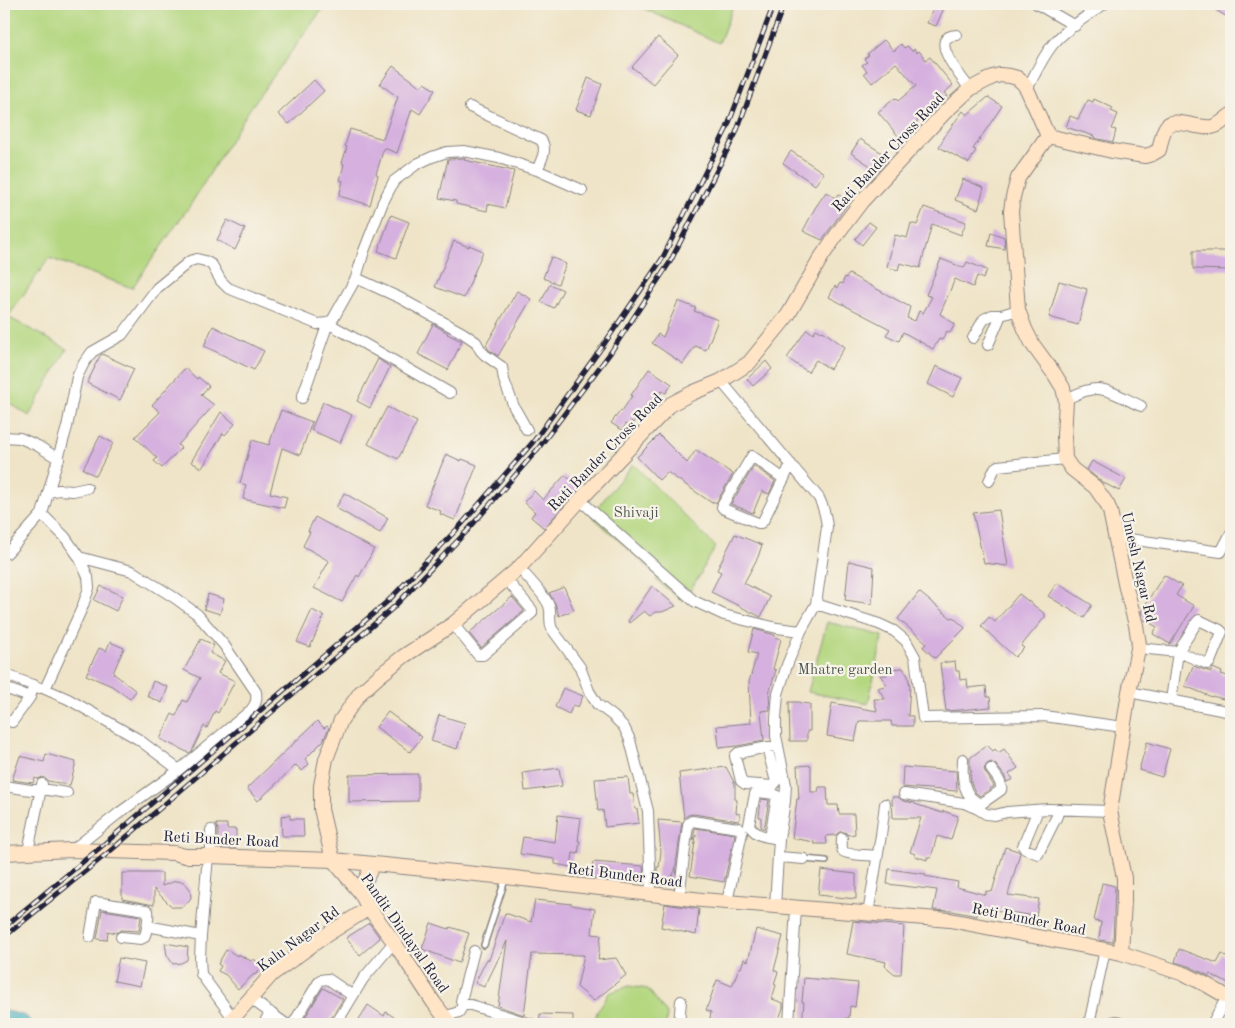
<svg xmlns="http://www.w3.org/2000/svg" width="1235" height="1028" viewBox="0 0 1235 1028" font-family="'Old Standard TT',serif">
<rect width="100%" height="100%" fill="#f7f3e8"/>
<filter id="ink" filterUnits="userSpaceOnUse"><feTurbulence type="fractalNoise" baseFrequency=".02" numOctaves="2"/><feDisplacementMap in="SourceGraphic" scale="10" xChannelSelector="R" yChannelSelector="G"/><feConvolveMatrix kernelMatrix="1 2 1 2 8 2 1 2 1" color-interpolation-filters="sRGB"/></filter>
<filter id="wash" filterUnits="userSpaceOnUse"><feTurbulence type="fractalNoise" baseFrequency=".0096" numOctaves="4" result="noise"/><feDisplacementMap in="SourceGraphic" scale="20" xChannelSelector="R" yChannelSelector="G"/><feGaussianBlur stdDeviation="1.12" result="paint"/><feColorMatrix in="noise" values="0 0 0 0 0 0 0 0 0 0 0 0 0 0 0 0 0 1.4 0 .05"/><feComposite in="paint" operator="in"/></filter>
<g filter="url(#wash)">
<rect width="100%" height="100%" fill="#efe4c7"/>
<path fill="#b4d780" stroke="#6b7c5e" d="M4 4H326L249 110 191 204 132 288 49 258 8 317 67 349 29 416 4 399Z
M634 4H734L719 43Z
M633 464 716 547 701 571 702 572 683 601 656 580 658 576 591 515Z
M827 622 883 636 868 704 808 692Z
M629 986 648 989 667 1014 666 1024H594L597 1012 609 993Z"/>
<path fill="#43b1c0" stroke="#326a7e" d="M4 1010 26 1016 33 1024H4Z"/>
<g id="blocks">
<path fill="#d6b1df" d="M1205 4H1231V19Z
M935 5 944 8 936 26 927 23Z
M658 37 678 55 653 84 632 67Z
M884 40 894 51 901 44 904 48 907 46 912 51 914 49 917 53 919 51 926 60 930 57 953 85 944 93 947 96 899 137 878 112 895 98 898 101 916 86 896 63 872 83 864 73 867 71 862 65 867 62 864 59 869 55 867 54Z
M393 66 421 87 424 83 435 90 420 114 412 109 397 153 384 148 376 174 378 175 370 205 339 196 343 181 340 180 344 164 342 163 347 147 345 146 350 129 383 139 398 97 380 84Z
M588 78 602 84 591 115 576 110Z
M314 80 324 91 289 124 278 114Z
M988 97 1002 106 973 149 976 150 969 163 939 147 946 134 963 111 967 115Z
M1094 99 1113 108 1111 111 1118 114 1112 129 1116 130 1113 142 1094 138V136L1066 127 1070 116 1078 119 1088 100 1093 102Z
M860 139 890 158 878 171 851 153Z
M791 151 824 173 815 185 783 163Z
M464 158H465L464 160 514 171 505 208 488 204 487 211 456 204V201L439 198 448 159Z
M963 179 984 188 980 201H981L978 209 955 200Z
M826 192 835 198 838 194 849 202 822 240 803 231 815 208Z
M924 207 966 222 961 235 932 224 920 268 900 263 898 270 887 267 895 235 907 238 911 223 917 225Z
M391 215 409 222 396 258 378 251Z
M227 220 245 229 235 250 217 240Z
M869 222 876 227 862 245 855 239Z
M991 232 1004 237 1005 249 988 246Z
M454 241 469 247V245L483 251 464 298 435 287Z
M1193 251H1231V270L1193 269Z
M551 257 566 264 558 284 543 278Z
M941 259 964 268 967 262 987 270 983 279 977 276 973 287 955 279 940 314 955 324 950 333 947 331 942 340 939 339 933 349 903 332 899 341 886 335 890 329 829 297 835 286 837 288 840 283 842 284 845 277 846 278 849 274 910 307 907 318 915 321 919 311 923 313 932 297 926 295Z
M1059 281 1087 289 1078 325 1049 317Z
M550 284 563 290 554 308 541 302Z
M517 291 531 299 498 356 489 350 486 345Z
M678 301 696 308 694 311 718 320 706 350 695 346 683 364 652 343 658 334 663 337Z
M433 324 448 333 447 334 462 341 448 370 418 354Z
M213 326 264 351 254 370 204 346Z
M807 329 813 334 816 329 822 332 823 331 845 347 830 369 816 360 808 372 787 358Z
M102 354 134 369 126 386H127L120 400 87 383 95 367H94L100 356Z
M378 359 390 367 370 408 357 401Z
M766 361 772 369 753 386 747 379Z
M936 366 962 378 953 397 928 384Z
M185 368 197 379 198 377 209 386 201 395 214 405 178 445 181 448 162 468 154 461 157 458 135 437 160 412 152 405Z
M649 369 672 384 666 393 662 391 656 400 655 399 648 408 645 406 633 423 631 421 628 425 626 424 622 430 611 423 621 410 622 411 632 396 631 395Z
M323 402 352 415 340 443 311 430Z
M387 407 417 422 398 459 368 444Z
M281 410 312 422 300 455 282 448 270 493 287 497 284 508 243 499 246 485 240 483 252 440 269 445Z
M221 412 235 424 225 435 223 433 202 468 191 462Z
M659 435 687 463 696 450 733 474 716 503 713 501 712 503 667 472 659 480 637 457Z
M100 436 113 443 96 476 83 469Z
M446 454 461 461 462 459 477 465 455 520 440 514 441 511 425 505Z
M1092 461 1126 479 1119 491 1102 482 1087 470Z
M754 466 775 481 769 494 762 491 753 513 731 504Z
M565 475 580 488 544 528 531 517 535 512 524 502 534 491 543 500Z
M344 493 388 518 380 533 336 508Z
M999 510 1008 566 984 563 973 513Z
M315 517 374 549 359 577 357 575 342 602 314 588 329 561 303 546 310 532 308 531Z
M735 534 762 545 758 557 744 583 770 597 761 617 711 592 721 572 717 570Z
M849 561 874 567 872 604 845 600Z
M1164 575 1182 586 1176 595 1194 606 1170 644 1153 634 1157 627 1143 619 1141 611Z
M1057 583 1092 605 1084 618 1048 596Z
M101 586 123 596 116 611 94 600Z
M652 586 676 606 662 612H655L650 616 644 611 629 623 628 621Z
M564 587 574 610 559 616 555 603 549 593Z
M919 592 951 618 953 617 965 628 935 658 923 647 927 643 898 619Z
M208 594 224 599 220 614 204 609Z
M1019 594 1045 614V617L1021 646 1024 648 1015 657 981 626 989 617 995 622Z
M512 597 524 611 481 648 469 633Z
M312 610 324 616 310 647 297 642Z
M754 629 775 635V637L781 639 773 669 776 670 769 693 770 710 761 711 764 741 737 746 719 748 717 726 751 723 749 682 757 654 748 652Z
M201 639 214 645 210 653 225 661 218 673 235 681 218 713 215 711 207 728 204 726 192 751 189 753 160 739 172 714 176 716 183 700 187 702 200 678 184 670Z
M110 642 124 648 113 673 136 691 130 699 112 686 86 675 99 648 106 651Z
M955 661 956 671H959L960 680 967 679 968 688 986 686 987 697H990L991 707 960 710 946 711 940 663Z
M1193 666 1211 672 1213 668 1222 672 1221 674 1231 677V701L1212 696V697L1185 686Z
M903 668 908 676 910 686 908 716H913V726H892L891 721H859L855 741 827 736 832 703 877 711 874 699H885L878 688 887 685 880 675H887L888 669Z
M153 681 168 687 162 703 147 696Z
M563 688 583 696 578 707 573 705 569 714 555 707Z
M789 702H800V703L810 704V731H807V741H790Z
M388 712 422 737 410 752 376 727Z
M439 715 465 723 457 749 431 741Z
M317 721 324 728 327 726 329 728 323 741 305 759 309 764 302 771 296 765 258 801 247 788Z
M1147 742 1170 749 1162 777 1139 770Z
M987 745 993 751 995 749 998 753 1004 749 1018 768 1009 774 1013 779 1007 782 1004 775 996 765 991 762 987 764 985 767 984 770 994 786 980 796 975 792 971 783 970 772H972L970 769V758Z
M46 754 76 762 70 785 48 781 43 777 38 779 35 778 33 783 12 780 20 756 44 762Z
M811 765V792H818L819 787H827L828 805H838L839 814H854L855 834 848 835 845 832H839L836 835 826 836 827 844H814V842L792 838 797 799H799L797 766Z
M726 767 735 784V799L737 800 736 813 740 814 739 821 693 814 688 815 684 818 679 773Z
M903 767 956 771 957 791 902 787Z
M559 768 562 786 525 791 523 773Z
M418 774V801L349 802V775Z
M628 777 630 794H633L635 809H637L639 823 605 827 603 810 598 811 595 779Z
M892 797H898L903 801 915 803V804L942 813 943 811 958 816 951 840 937 836 931 858 927 857V860L915 856V854L910 852 921 818H893Z
M761 799 769 800 764 829 761 827V817H759Z
M290 815V819H303L304 836H282L281 816Z
M558 815 581 818 578 841H580L578 854 573 853 571 867 555 864V859L520 854 523 837 555 842Z
M658 820 682 822 675 871 669 882H657V867H659L661 852Z
M216 824H227V829H236V848H218V830Z
M695 828 735 834 724 882 690 876 696 835 693 841Z
M1005 847 1018 851 1020 853 1008 895 1039 899 1036 916 979 908 977 916 952 911 933 910 937 890 887 884 889 869 925 874V876L958 882 957 887 986 895V891L992 892Z
M593 862 643 866 644 881H611L591 878Z
M821 870 856 874V899L818 895Z
M122 873H162V886L176 881 184 882 190 889 191 898 185 905 181 907H173L169 904 154 889V905L122 899Z
M1102 883 1115 886 1113 942 1099 940 1101 922 1094 921Z
M535 900 572 904V905L595 909 592 934 601 935 598 960 616 958 626 975 594 1001 577 987 584 955 532 954 524 1015 498 1006 507 941 487 982H486L484 987 475 983 487 959 489 960 505 913 531 922Z
M665 904 699 909 696 935 661 927Z
M102 910 141 916 139 931 121 930 116 933 108 931 107 940 97 939Z
M853 921 904 926 901 974H895L885 966 886 962 847 954Z
M369 923 380 938 360 955 346 938Z
M431 923 449 929 450 927 469 933 459 963 422 949Z
M756 929 783 936 774 970 778 972 774 984 776 985 772 999 783 1003V1008L777 1024H709L711 1012 706 1010 717 980 732 986 739 968H741L744 959 748 961Z
M165 943 188 947 187 960 181 963 173 964 167 955Z
M1179 949 1217 963 1222 954 1231 959V985L1210 974 1209 976 1191 967 1175 962Z
M226 950 228 951V950L237 956 238 954 251 961 254 959 262 968 255 975 254 974 238 989 226 975 218 971 221 966 218 964Z
M119 958 145 963 140 986 114 981Z
M804 978 858 983 855 1007 850 1006 849 1018H845L844 1024H802L804 1002H802Z
M323 988 343 999 330 1020 329 1024H301Z
M368 1005 384 1016 386 1012 405 1024H356Z
M540 1014 573 1015V1024H539Z"/>
</g>
</g>
<g filter="url(#ink)">
<use href="#blocks" fill-opacity="0" stroke="#888381" stroke-width="1"/>
<g fill="none" stroke-linecap="round" stroke-linejoin="round">
<defs>
<path id="lane" d="M804 859 826 861
M484 945 506 877"/>
<path id="street" d="M1037 4 1075 26
M957 35C925 36 963 79 970 89
M1027 89C1036 73 1043 55 1055 42 1067 28 1089 15 1104 4
M470 107 541 140C548 149 541 161 537 170
M356 278 364 251 383 202 394 181 417 164 432 157 447 152 464 151 499 158 537 170 582 190
M973 338 984 319 992 315H1001L1018 310
M988 345 1001 315
M721 381 819 498C824 508 826 516 827 527L816 604
M302 398 328 323 450 393
M1066 399C1075 395 1086 389 1096 389 1109 388 1129 401 1141 406
M4 437 20 438 38 446 59 459
M784 479 752 456 723 504 722 507 724 509 758 523H761L763 521 791 464
M989 481 995 468 998 466 1065 459
M48 492 59 490 73 491 87 488
M580 500 694 601 724 615 777 628 801 631
M42 514 67 427 77 377 84 363 92 352 122 335 157 288 190 261 197 259 205 261 212 265 221 281 228 288 317 324 328 323 333 319 356 278 400 298 463 333 476 342 481 351 485 355 502 367 504 380 514 407 527 430
M1115 537 1221 552 1231 533
M7 553 42 514 65 537 79 557 88 577 89 588 82 608 45 689 68 699 138 739 179 770 119 813 71 851
M79 557 132 571 175 598 197 614 224 645 256 692C257 700 256 704 251 710L179 770
M519 568C526 576 546 596 549 606 552 614 548 620 552 629L580 667 589 691 597 704 613 716 624 727 630 740 648 811 651 894
M453 624 478 655H483L532 613V610L506 579
M1139 648 1178 652 1208 664 1210 662 1222 632 1220 630 1201 621 1199 620 1197 622 1178 652 1171 700
M4 674 40 688
M4 688 30 697
M1129 692 1231 712
M4 720 12 722 30 697 34 685
M767 747 776 782 773 786 745 784 741 781 735 756 738 753 778 745
M963 759C962 776 962 797 981 804L1001 790C1003 783 995 775 991 769
M4 786 31 790H48L67 793
M904 794 964 803 978 809 986 814 995 815 1007 812 1048 809 1110 811
M1038 810 1023 846 1025 849 1038 854 1057 816 1059 809
M770 837 777 796 774 794 758 792 755 794 749 825C758 838 765 836 779 839
M842 838C842 841 841 848 843 851 846 855 871 855 877 856
M28 851 42 784
M208 856 201 936 200 958 201 974 233 1018
M211 856V830
M779 857 804 859
M679 897 688 825 689 823 692 821 738 828 740 829 742 833 727 902
M775 906 779 839 785 801 786 785 776 736V718L778 694 787 665 801 631 816 604 879 624 894 631 906 641 915 657 923 718 1044 716 1123 727
M868 914 881 835 885 804
M147 926 201 936
M90 937 96 902 146 910 148 911C149 916 147 933 144 937 144 938 142 938 141 939L121 937
M251 999 286 1024
M463 1005H471L531 1024
M444 1017 459 1012 463 1005 461 1001 474 951
M264 1024 270 1012
M293 1024 320 980 328 979 353 996
M336 1024 363 979 394 942
M679 1024 681 1001
M789 1024 796 908
M1089 1024 1105 950
M1111 1024 1112 1022 1116 1021 1121 1024
M1212 1024 1227 997"/>
<path id="secondary" d="M1048 136 1018 178 1013 197 1011 211 1018 310 1025 329 1033 345 1055 375 1063 388 1066 401 1064 436 1065 459 1072 469 1095 487 1107 504 1110 511 1126 588 1136 625 1139 644 1129 692 1110 811 1124 878V901L1121 953
M4 853 72 850 174 853 185 856H208L333 860 506 877 702 900 950 920 1121 953 1187 975 1207 985 1231 999
M360 892 373 864
M232 1024 233 1018 272 974 323 937 369 908
M450 1024 434 1003 394 942 369 908 360 892 333 860 321 809V786L326 759 341 720 360 693 379 676 404 656 453 624 519 568 580 500 671 404 692 393 721 381 749 363 788 315 822 256 843 226 862 201 945 112 970 89 993 77 1000 75 1010 76 1017 78 1023 83 1027 89 1048 136 1112 151 1145 156 1152 154 1159 150C1161 143 1162 133 1166 127 1173 115 1202 132 1215 126 1221 124 1226 118 1231 115"/>
</defs>
<use href="#lane" stroke="#888381" stroke-width="8"/>
<use href="#street" stroke="#888381" stroke-width="12"/>
<use href="#secondary" stroke="#888381" stroke-width="16"/>
<use href="#lane" stroke="#fff" stroke-width="5"/>
<use href="#street" stroke="#fff" stroke-width="10"/>
<use href="#secondary" stroke="#ffe4c6" stroke-width="14"/>
<defs>
<path id="rail" d="M4 927 96 851 388 601 461 525 533 442 602 347 662 259 727 128 774 4
M4 937 109 852 394 607 467 531 537 450 611 352 670 262 736 133 784 4"/>
</defs>
<use href="#rail" stroke="#22223b" stroke-width="5"/>
<use href="#rail" stroke="#f7f3e8" stroke-width="3" stroke-dasharray="9" stroke-linecap="butt"/>
</g>
</g>
<g text-anchor="middle" stroke-width="4.5" stroke-linejoin="round" paint-order="stroke">
<g font-size="15" fill="#22223b" stroke="#f7f3e8">
<text transform="translate(888 152) rotate(-47)" y="5">Rati Bander Cross Road</text>
<text transform="translate(605 452) rotate(-46)" y="5">Rati Bander Cross Road</text>
<text transform="translate(1139 567) rotate(77)" y="5">Umesh Nagar Rd</text>
<text transform="translate(221 839) rotate(3)" y="5">Reti Bunder Road</text>
<text transform="translate(625 875) rotate(7)" y="5">Reti Bunder Road</text>
<text transform="translate(1029 919) rotate(11)" y="5">Reti Bunder Road</text>
<text transform="translate(405 933) rotate(55)" y="5">Pandit Dindayal Road</text>
<text transform="translate(298 939) rotate(-37)" y="5">Kalu Nagar Rd</text>
</g>
<g font-size="15" fill="#4e5850" stroke="#f7f3e8">
<text x="636" y="517">Shivaji</text>
<text x="845" y="674">Mhatre garden</text>
</g>
</g>
<rect width="1235" height="1028" fill="none" stroke="#f7f3e8" stroke-width="20"/>
</svg>
